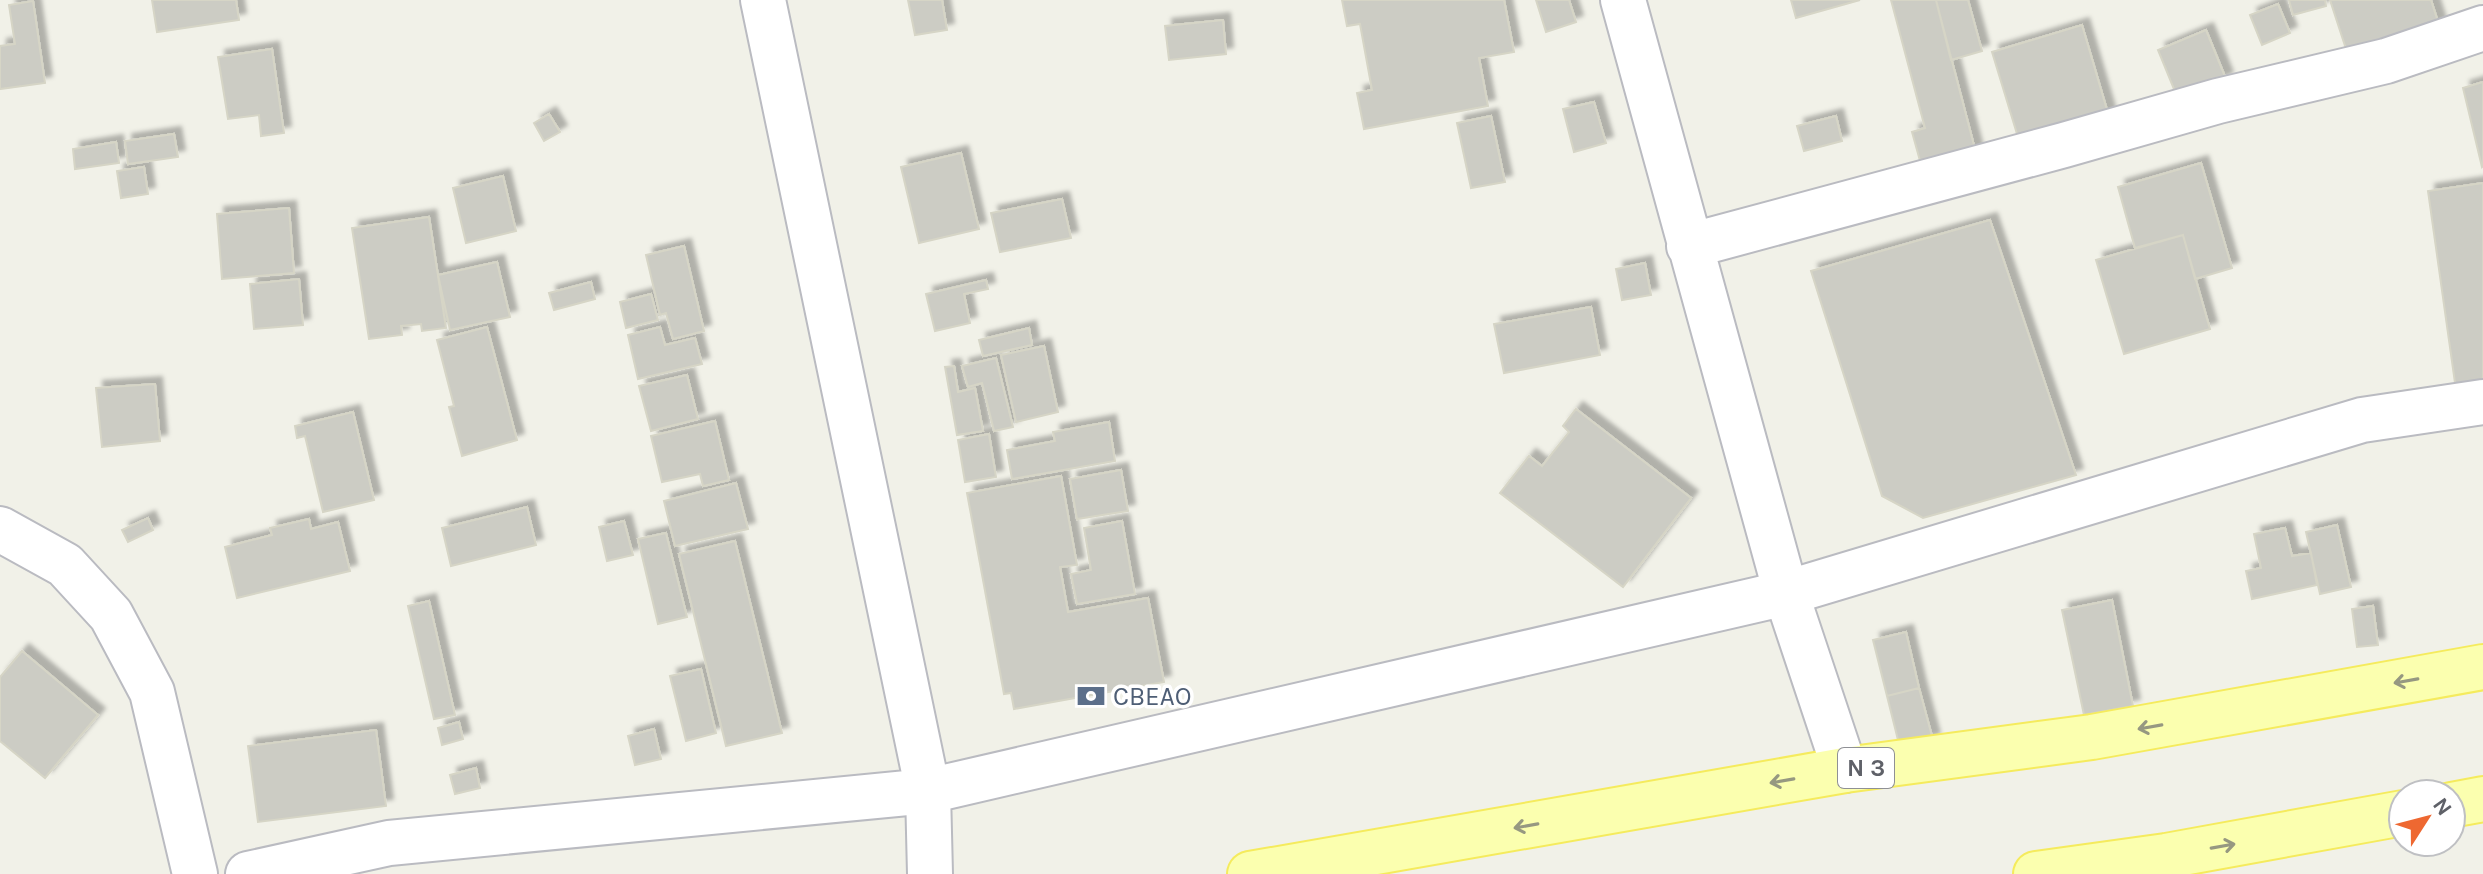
<svg xmlns="http://www.w3.org/2000/svg" width="2483" height="874" viewBox="0 0 2483 874" font-family="Karla,sans-serif">
<defs>
<filter id="shadow"><feDropShadow dx="7" dy="-7" stdDeviation="2" flood-color="#0004"/></filter>
</defs>
<rect width="100%" height="100%" fill="#f1f1e8"/>
<path fill="#ccccc4" stroke="#d6d5c6" stroke-width="2" filter="url(#shadow)" d="M152 0H236L239 20 157 32Z
M908 0H942L947 30 915 35Z
M1342 0H1504L1514 52 1479 58 1488 106 1364 129 1357 93 1372 90 1360 24 1347 26Z
M1536 0H1569L1576 22 1546 32Z
M1791 0H1860L1796 18Z
M1891 0H1936L1976 153 1922 168 1912 132 1925 128Z
M1936 0H1968L1982 51 1951 60Z
M2289 0H2325L2326 6 2293 15Z
M2330 0H2431L2439 25 2348 55Z
M33 1 45 83 0 89V46L15 44 9 5Z
M2278 4 2290 33 2262 45 2250 15Z
M1223 20 1226 54 1169 60 1165 26Z
M2082 25 2110 120 2021 147 1992 52Z
M2206 30 2226 79 2178 99 2158 50Z
M272 49 284 133 261 136 259 115 228 119 218 57Z
M2483 82V166L2482 167 2463 88Z
M1594 102 1606 143 1574 152 1563 109Z
M549 114 560 132 544 141 534 123Z
M1491 116 1505 182 1471 188 1457 123Z
M1836 116 1842 141 1804 151 1797 126Z
M174 134 178 157 128 164 125 141Z
M116 142 119 163 75 169 73 149Z
M961 153 979 229 919 243 901 167Z
M2201 163 2232 268 2195 279 2183 235 2135 248 2118 187Z
M144 167 148 194 121 198 117 171Z
M503 176 516 231 466 243 453 188Z
M2483 183V386L2456 390 2428 191Z
M1062 199 1071 238 1000 252 991 213Z
M289 208 294 273 222 279 217 214Z
M429 217 446 328 422 331 421 324 401 326 402 335 369 339 352 228Z
M1990 220 2076 475 1923 518 1882 496 1811 271Z
M2183 235 2210 329 2124 354 2096 260Z
M684 246 704 331 673 339 666 313 660 315 646 255Z
M497 262 510 317 450 330 438 275Z
M1645 263 1651 295 1622 300 1616 269Z
M299 279 303 325 254 329 250 284Z
M986 280 988 289 964 294 970 323 935 331 926 294Z
M591 282 595 299 554 310 549 293Z
M651 294 658 320 626 328 620 302Z
M1591 307 1600 355 1504 373 1494 324Z
M487 327 517 440 462 456 449 407 454 406 437 340Z
M660 327 665 345 695 338 702 364 638 379 628 335Z
M1029 328 1032 345 983 356 979 340Z
M1044 346 1058 412 1016 422 1001 355Z
M996 358 1013 427 994 431 982 383 968 387 962 366Z
M954 366 958 392 975 388 983 431 957 435 945 367Z
M687 375 698 419 651 431 639 386Z
M155 384 160 441 102 447 96 388Z
M1576 409 1691 498 1623 587 1500 493 1529 456 1542 466 1569 432 1563 426Z
M353 412 374 500 323 512 305 436 297 438 295 426Z
M715 421 729 480 703 486 700 474 662 482 651 436Z
M1109 422 1115 461 1012 479 1007 450 1055 441 1053 432Z
M989 434 996 477 965 482 958 440Z
M1121 470 1128 511 1077 519 1070 479Z
M1061 476 1077 565 1060 567 1068 612 1148 598 1164 682 1014 709 1011 693 1004 694 967 493Z
M736 483 748 529 675 546 664 501Z
M527 507 536 545 451 566 442 528Z
M148 518 153 530 128 542 122 530Z
M309 519 311 529 338 522 350 571 237 598 225 547 272 535 270 528Z
M624 521 633 555 607 561 599 527Z
M1122 521 1135 594 1077 604 1071 574 1091 570 1084 528Z
M2337 525 2351 587 2320 594 2306 532Z
M2285 528 2292 556 2311 553 2317 585 2252 599 2246 571 2261 568 2254 534Z
M666 533 687 617 658 624 638 539Z
M735 541 782 733 726 746 679 554Z
M2112 600 2133 706 2084 715 2062 610Z
M429 601 455 715 434 719 408 606Z
M2373 606 2378 645 2357 647 2352 609Z
M1906 632 1919 688 1887 696 1873 640Z
M22 651 98 715 45 778 0 741V677Z
M701 669 716 733 686 741 670 676Z
M1919 688 1933 740 1900 748 1887 696Z
M459 722 463 739 442 745 438 728Z
M654 729 661 759 635 765 628 736Z
M376 730 386 806 258 822 248 746Z
M476 768 480 788 455 794 450 775Z"/>
<g fill="none" stroke-linecap="round" stroke-linejoin="round">
<defs>
<path id="minor" d="M763 0 928 791 930 874
M1623 0 1786 593 1845 770
M1689 246 2064 145 2218 101 2386 61 2483 28
M0 529 65 565 111 615 152 692 195 874
M248 874 389 843 928 791 1786 593 2362 420 2483 402"/>
<path id="major" d="M2451 805 2483 799
M1250 874 1845 770 2092 737 2483 667
M2036 874 2166 856 2403 813"/>
</defs>
<use href="#minor" stroke="#babbc1" stroke-width="48"/>
<use href="#major" stroke="#f5eb5d" stroke-width="48"/>
<use href="#minor" stroke="#fff" stroke-width="44"/>
<use href="#major" stroke="#fbffaf" stroke-width="44"/>
</g>
<defs><path id="oneway-shaft" d="M-6 0H5M1.5-3L5.5 0L1.5 3" fill="none" stroke-width="1.6" stroke-linecap="round" stroke-linejoin="round" transform="scale(2)"/></defs>
<g stroke="#969881">
<use href="#oneway-shaft" transform="translate(2406 681) rotate(170)"/>
<use href="#oneway-shaft" transform="translate(2150 727) rotate(170)"/>
<use href="#oneway-shaft" transform="translate(1782 781) rotate(170)"/>
<use href="#oneway-shaft" transform="translate(1526 826) rotate(170)"/>
<use href="#oneway-shaft" transform="translate(2223 846) rotate(-10)"/>
</g>
<defs>
<symbol id="bank-bare" viewBox="-9 -9 18 18"><path d="M-6-4H6V4H-6ZM0-2.3a2.3 2.3 0 1 0 0 4.6a2.3 2.3 0 1 0 0-4.6Z" fill="#5c6f8a" stroke="#fff" stroke-width="2.5" paint-order="stroke"/></symbol>
</defs>
<g fill-rule="evenodd">
<use href="#bank-bare" x="1071" y="676" width="40" height="40"/>
</g>
<g text-anchor="middle" stroke-width="7" stroke-linejoin="round" paint-order="stroke">
<rect fill="#fff" stroke="#8f9095" stroke-width="2" x="1838" y="748" width="56" height="40" rx="6"/>
<g font-size="24" font-weight="bold" fill="#5f6168">
<text x="1866" y="776">N 3</text>
</g>
<g font-size="26" fill="#4e5e75" stroke="#fff" text-anchor="start">
<text x="1113" y="705">CBEAO</text>
</g>
</g>
<g transform="translate(2427 818) rotate(54)"><circle r="38" fill="#ffffff" stroke="#bfc0c3" stroke-width="2"/>
<path d="M0-6L14 30L0 20L-14 30Z" fill="#ee6831"/>
<text y="-12" font-size="22" font-weight="bold" text-anchor="middle" fill="#5f6168">N</text>
</g>
</svg>
